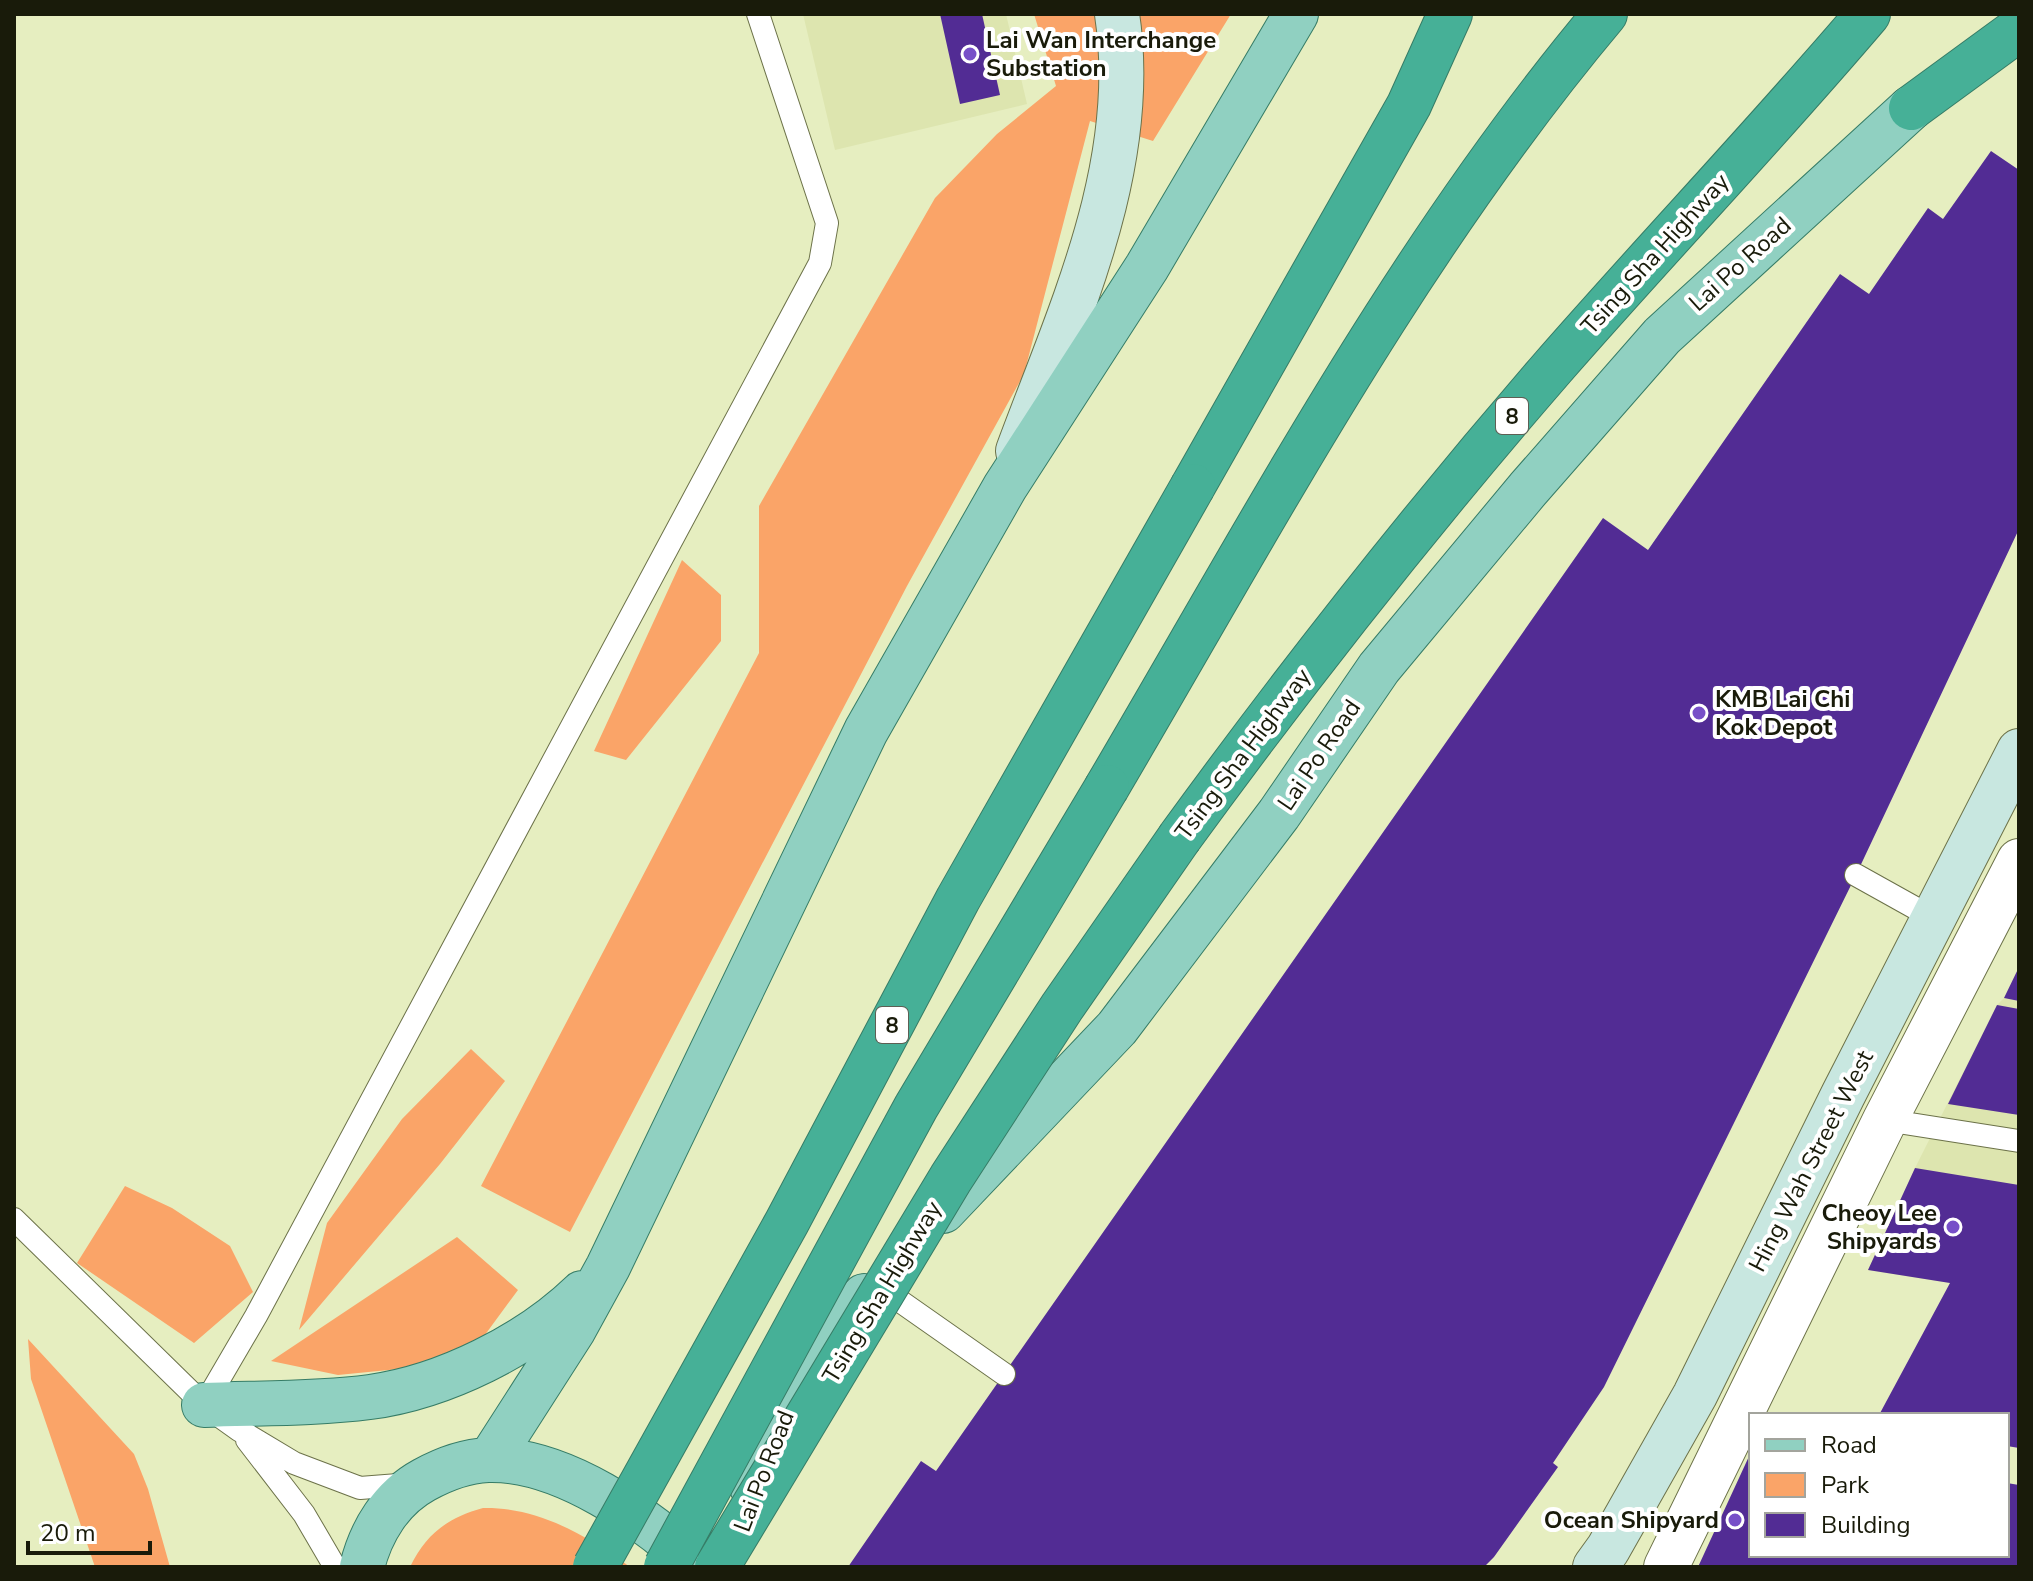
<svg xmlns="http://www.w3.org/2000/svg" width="2033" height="1581" viewBox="0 0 2033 1581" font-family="'Nunito Sans',sans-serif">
<rect width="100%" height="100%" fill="#e6eec0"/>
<path fill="#dde5af" d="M803 14H1006L1027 104 835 150Z
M2004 998 2019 1001V1294L1868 1270 1915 1168 1997 1005Z"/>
<path fill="#faa468" d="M1034 14H1231L1153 141 1090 121 1024 374 907 586 570 1232 481 1186 759 653V506L935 198 997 134 1056 86Z
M682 560 721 595V641L626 760 594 751Z
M471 1049 505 1081 440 1164 299 1330 327 1223 402 1119Z
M125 1186 172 1208 230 1246 253 1292 194 1343 77 1263Z
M457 1237 518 1290 479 1343 439 1365 338 1375 271 1361Z
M28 1339 134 1454 148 1489 170 1567H95L31 1379Z
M483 1508C538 1507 586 1535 630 1567H410C426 1534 447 1518 483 1508Z"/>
<path fill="#522c94" d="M940 14H982L1000 95 960 104Z
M1991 151 2019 170V529L1856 875 1604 1387 1553 1463 1558 1467 1494 1557 1484 1567H848L921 1461 936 1471 1603 518 1648 550 1840 274 1869 294 1928 208 1943 219Z
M2019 967V1001L2004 998Z
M1997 1005 2019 1009V1115L1948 1104Z
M1915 1168 2019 1185V1448L2007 1446V1415H1879L1950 1283 1868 1270Z
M1751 1452V1555H2007V1483L2019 1485V1567H1698Z"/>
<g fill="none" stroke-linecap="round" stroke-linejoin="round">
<defs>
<path id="lane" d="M1856 875 1935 919
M1885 1120 2019 1141
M14 1219 204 1405 239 1430 294 1463 360 1488 411 1484
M877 1285 1004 1374
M204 1405 256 1316 820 263 827 223 758 14
M247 1440 304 1514 335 1567"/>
<path id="street" d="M1666 1567 1885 1120 2019 861"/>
<path id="secondary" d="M1018 451C1069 313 1140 165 1117 14
M1595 1567 1608 1549 1695 1395 1843 1095 2019 751"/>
<path id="primary" d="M943 1211 1117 1028 1279 814 1379 668 1528 489 1662 336 1911 108
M204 1405C259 1403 315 1404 370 1397 444 1387 528 1345 582 1293
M490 1460 574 1329 608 1267 866 731 1005 487 1147 267 1296 14
M752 1487 774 1429 814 1358 864 1296
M362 1567C371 1531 391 1498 424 1480 444 1469 466 1461 488 1460 562 1458 647 1518 698 1567"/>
<path id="highway" d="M1911 108 2019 29
M1193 486 1409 105 1450 14
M1107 787C1262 524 1407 249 1605 14
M1180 837C1298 675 1422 518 1553 367 1657 248 1766 134 1868 14"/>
</defs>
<use href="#lane" stroke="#6c7249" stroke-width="24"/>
<use href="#street" stroke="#6c7249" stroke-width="46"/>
<use href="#secondary" stroke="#6c7249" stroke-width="46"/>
<use href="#primary" stroke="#367c66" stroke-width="46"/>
<use href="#highway" stroke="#367c66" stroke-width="46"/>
<use href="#lane" stroke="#fff" stroke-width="22"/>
<use href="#street" stroke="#fff" stroke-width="44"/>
<use href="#secondary" stroke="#c8e7e0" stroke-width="44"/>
<use href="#primary" stroke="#90d0c1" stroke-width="44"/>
<use href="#highway" stroke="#46b097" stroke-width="44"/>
<defs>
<path id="highway-bridge" d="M595 1567 787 1222 958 899 1193 486
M666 1567 916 1107 1107 787
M717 1567 951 1178 1062 1007 1180 837"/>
</defs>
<use href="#highway-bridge" stroke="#367c66" stroke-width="46" stroke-linecap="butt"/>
<use href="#highway-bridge" stroke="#46b097" stroke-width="44"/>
</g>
<g fill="#774fc8" stroke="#fff" stroke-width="3">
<circle cx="970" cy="54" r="8"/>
<circle cx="1699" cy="713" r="8"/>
<circle cx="1953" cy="1227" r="8"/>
<circle cx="1735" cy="1520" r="8"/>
</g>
<g text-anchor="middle" stroke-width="8" stroke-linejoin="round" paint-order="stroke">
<g fill="#fff" stroke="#5e5f54" stroke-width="2">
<rect x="1496" y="398" width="32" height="36" rx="6"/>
<rect x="876" y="1007" width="32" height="36" rx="6"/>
</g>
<g font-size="22" font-weight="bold" fill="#191b0a">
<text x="1512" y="424">8</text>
<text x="892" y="1033">8</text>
</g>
<g font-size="24" font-weight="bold" fill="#191b0a" stroke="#fff" text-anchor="start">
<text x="986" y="48">Lai Wan Interchange<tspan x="986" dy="28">Substation</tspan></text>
<text x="1715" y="707">KMB Lai Chi<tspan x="1715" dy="28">Kok Depot</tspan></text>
<text x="1937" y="1221" text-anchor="end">Cheoy Lee<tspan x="1937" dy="28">Shipyards</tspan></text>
<text x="1719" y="1528" text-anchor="end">Ocean Shipyard</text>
</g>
<g font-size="24" fill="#191b0a" stroke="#fff">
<text transform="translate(1655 254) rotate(-48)" y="8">Tsing Sha Highway</text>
<text transform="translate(1740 264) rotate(-42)" y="8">Lai Po Road</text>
<text transform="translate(1243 754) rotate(-53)" y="8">Tsing Sha Highway</text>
<text transform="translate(1319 755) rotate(-56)" y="8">Lai Po Road</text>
<text transform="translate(1811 1161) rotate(-63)" y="8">Hing Wah Street West</text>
<text transform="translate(882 1292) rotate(-59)" y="8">Tsing Sha Highway</text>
<text transform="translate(764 1471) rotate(-69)" y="8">Lai Po Road</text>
</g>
</g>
<rect width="2033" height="1581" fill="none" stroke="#191b0a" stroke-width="32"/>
<rect x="1749" y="1413" width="260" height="144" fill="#ffffff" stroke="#a3a49d" stroke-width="2"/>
<rect x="1765" y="1439" width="40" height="12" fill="#90d0c1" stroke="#a3a49d" stroke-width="2"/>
<text x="1821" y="1453" font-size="24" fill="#191b0a">Road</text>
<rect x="1765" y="1473" width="40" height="24" fill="#faa468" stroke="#a3a49d" stroke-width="2"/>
<text x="1821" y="1493" font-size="24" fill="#191b0a">Park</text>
<rect x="1765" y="1513" width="40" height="24" fill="#522c94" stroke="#a3a49d" stroke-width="2"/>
<text x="1821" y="1533" font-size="24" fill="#191b0a">Building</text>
<path d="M28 1541v12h122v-12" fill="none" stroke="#191b0a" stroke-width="4"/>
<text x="40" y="1541" font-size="24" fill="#191b0a" stroke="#ffffff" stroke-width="6" paint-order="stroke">20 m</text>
</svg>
